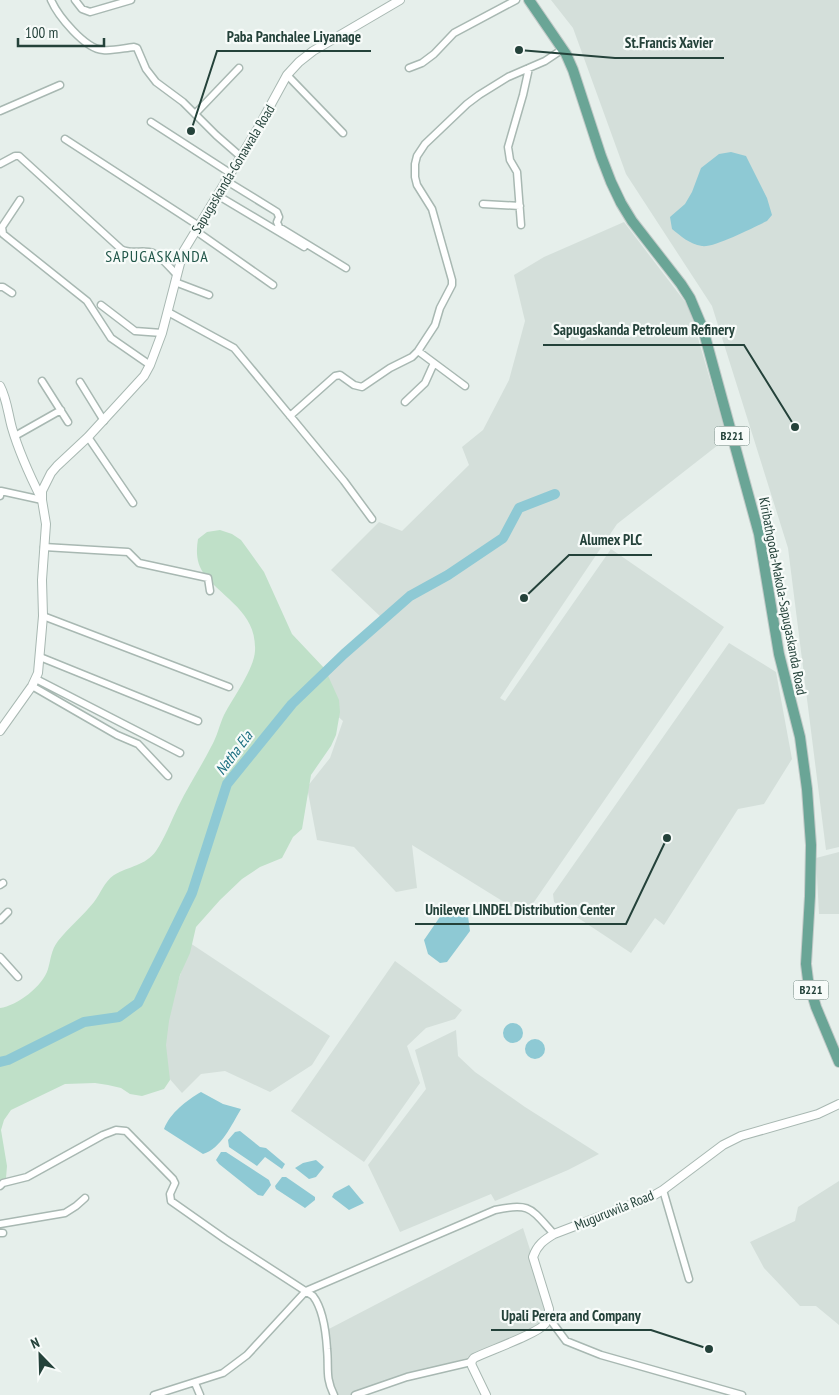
<svg xmlns="http://www.w3.org/2000/svg" width="839" height="1395" viewBox="0 0 839 1395" font-family="'PT Sans Narrow',sans-serif">
<rect width="100%" height="100%" fill="#e6efeb"/>
<path fill="#d4dfda" d="M551 0H839V847L826 850 788 548 712 306 626 174 573 28Z
M624 222 689 307 727 438 617 524 500 698 505 701 611 549 724 627 525 915 412 845 417 888 396 892 354 847 317 840 307 787 330 758 343 721 305 687 379 626 382 618 331 570 379 522 402 531 469 465 462 447 483 430 509 380 525 321 514 275 544 257Z
M729 643 776 672 792 759 764 804 738 809 664 925 655 918 631 953 554 902 553 894Z
M839 852V914H819L816 858Z
M190 943 330 1036 312 1065 270 1092 225 1071 201 1074 182 1093 154 1061Z
M395 961 462 1010 455 1019 426 1028 407 1046 420 1083 364 1162 291 1111Z
M456 1030 458 1056 475 1072 525 1107 599 1154 568 1170 495 1201 491 1194 400 1232 368 1165 426 1089 415 1050Z
M839 1181V1325L816 1306H800L764 1268 750 1242 795 1221 798 1207Z
M523 1228 549 1308 544 1326 477 1355 409 1375 354 1395H337L329 1379 331 1355 325 1331Z"/>
<path fill="#bfe0c8" d="M220 530 232 534 241 540 249 551 264 572 292 634 325 669 339 700 340 712 336 735 331 746 311 775 302 829 293 837 282 858 260 867 242 879 220 900 196 927 190 953 180 975 169 1021 166 1045 170 1080 164 1089 142 1096 130 1094 121 1088 108 1085 95 1083 65 1084 11 1110 4 1120 1 1130 7 1166 6 1178 0 1181V1008C17 1006 43 986 48 969 51 959 51 950 58 941 69 927 83 916 94 902 101 893 104 882 114 875 129 866 145 866 156 851 165 838 171 821 178 807 188 786 201 767 211 747 217 737 219 726 224 715 233 698 254 669 255 651 257 613 225 600 205 575 196 564 196 551 198 539L207 532Z"/>
<path fill="#8ec9d4" d="M731 152 746 156 767 198 772 215 767 221C754 227 714 248 702 246 689 244 681 236 672 229L670 217 685 204 692 192 701 168 719 154Z
M456 908 468 916 470 931 447 962 440 963 428 954 424 940 444 911Z
M503 1033a10 10 0 1 1 20 0a10 10 0 1 1-20 0Z
M525 1049a10 10 0 1 1 20 0a10 10 0 1 1-20 0Z
M201 1092 223 1104 241 1109C232 1124 221 1149 203 1154L164 1129C170 1113 187 1100 201 1092Z
M240 1131 260 1147 266 1148 285 1164 282 1169 265 1157 257 1166 229 1147 228 1140 235 1132Z
M221 1152H226L269 1180 271 1185 263 1196 258 1195 219 1164 216 1160Z
M316 1160 324 1167 316 1177 309 1179 295 1168 303 1163Z
M282 1177H286L315 1197V1200L305 1208 276 1189 275 1186Z
M349 1185 364 1203 349 1210 332 1197 334 1193Z"/>
<g fill="none" stroke-linecap="round" stroke-linejoin="round">
<path stroke="#8ec9d4" stroke-width="10" d="M0 1062 8 1060 84 1022 119 1017 138 1003 192 893 227 784 292 704 344 654 410 596 448 575 503 538 519 508 555 494"/>
<defs>
<path id="minor" d="M51 0C58 16 85 49 103 50 113 51 124 48 134 47L137 48 146 69 156 82 183 102 216 135 240 156
M75 0 82 9 90 12 131 0
M409 68 422 63 434 54 454 33 516 0
M287 75 343 133
M0 111 60 85
M195 114 239 68
M151 122 230 173
M65 139 199 226
M0 164 15 156H19L121 249C131 255 143 249 153 253 162 257 170 268 177 275
M225 180 277 212 279 217 277 222 279 227 346 268
M217 195 304 247
M20 200 2 227 3 234 87 301 111 338 150 365
M483 204 520 206
M521 225 517 172 510 160 508 147 523 95 529 68
M196 231 273 285
M175 282 209 295
M0 287H3L12 293
M101 305 135 331 162 333
M168 312 234 348 344 481 372 519
M418 351 465 386
M42 381 68 422
M80 382 104 421
M405 402 425 383 434 363
M290 416 335 376 340 375 354 385 362 387 390 368 412 357 418 351 435 325 440 308 452 285V280L432 209 417 185 415 177V164L417 156 425 144 467 104 479 95 508 77 545 61 563 49
M15 436 61 410
M88 437 133 503
M0 496 1 491 42 500
M44 547 128 552 139 563 208 578 210 591
M43 616 229 687
M40 657 198 721
M36 679 180 753
M32 686 117 735 138 744 168 776
M0 885 3 883
M0 920 8 912
M0 957 18 977
M0 1186 3 1183 27 1177 103 1135 116 1130 126 1131 173 1179 175 1183 170 1194 171 1201 225 1239 313 1296C323 1309 326 1333 327 1349 329 1368 325 1377 334 1395
M663 1190 689 1279
M0 1224 65 1213 76 1206 85 1198
M0 1233H3
M549 1318 566 1341 601 1355 742 1395
M195 1383 200 1395
M154 1395 223 1373 247 1355 306 1291 495 1210C531 1202 531 1209 554 1234
M355 1395 407 1377 471 1362"/>
<path id="tertiary" d="M0 386C7 399 8 414 12 428 19 452 30 476 41 498
M0 731 32 686 38 673 43 616 42 580 46 524 42 500V491L51 473 57 466 88 437 144 376 150 365 162 333 183 252 258 128 287 75 299 62 313 51 400 0
M486 1395 472 1366 471 1362 474 1358C488 1351 537 1334 545 1324 549 1319 549 1315 549 1309L533 1257C537 1245 544 1240 554 1234L651 1197 663 1190 723 1145 741 1136 818 1114 839 1104"/>
<path id="primary" d="M529 0 566 54 573 70 601 156 611 182 621 203 632 221 681 284 690 298 703 329 759 534 779 654 800 737 807 789 811 845 810 896 806 964 808 980 816 1007 839 1062"/>
</defs>
<use href="#minor" stroke="#a8b8b2" stroke-width="9"/>
<use href="#tertiary" stroke="#a8b8b2" stroke-width="10"/>
<use href="#primary" stroke="#c2cac8" stroke-width="12"/>
<use href="#minor" stroke="#fff" stroke-width="6"/>
<use href="#tertiary" stroke="#fff" stroke-width="8"/>
<use href="#primary" stroke="#6aa596" stroke-width="10"/>
</g>
<g text-anchor="middle" stroke-width="4.5" stroke-linejoin="round" paint-order="stroke">
<g fill="#f7fbf9" stroke="#637a73" stroke-width="1">
<rect x="714.5" y="426.5" width="35" height="19" rx="4"/>
<rect x="793.5" y="980.5" width="35" height="19" rx="4"/>
</g>
<g font-size="12" font-weight="bold" fill="#24423a">
<text x="732" y="440">B221</text>
<text x="811" y="994">B221</text>
</g>
<g font-size="14" fill="#24423a" stroke="#f7fbf9">
<text transform="translate(233 169) rotate(-59)" y="5">Sapugaskanda-Gonawala Road</text>
<text transform="translate(783 596) rotate(79)" y="5">Kiribathgoda-Makola-Sapugaskanda Road</text>
<text transform="translate(614 1210) rotate(-22)" y="5">Muguruwila Road</text>
</g>
<g font-size="15" font-style="italic" fill="#1c6f80" stroke="#f7fbf9">
<text transform="translate(234 753) rotate(-53)" y="5">Natha Ela</text>
</g>
<g font-size="16" letter-spacing="1" fill="#1f5548" stroke="#f7fbf9">
<text x="157" y="262">SAPUGASKANDA</text>
</g>
</g>
<path fill="none" stroke="#24423a" stroke-width="2" d="M191 131L217 51H371M519 50L615 58H724M795 427L744 345H543M524 598L569 555H652M667 838L626 924H415M709 1349L651 1330H491"/>
<g fill="#24423a" stroke="#f7fbf9" stroke-width="2">
<circle cx="191" cy="131" r="5"/>
<circle cx="519" cy="50" r="5"/>
<circle cx="795" cy="427" r="5"/>
<circle cx="524" cy="598" r="5"/>
<circle cx="667" cy="838" r="5"/>
<circle cx="709" cy="1349" r="5"/>
</g>
<g font-size="15" text-anchor="middle" font-weight="bold" fill="#24423a" stroke="#f7fbf9" stroke-width="4.5" stroke-linejoin="round" paint-order="stroke">
<text x="294" y="42">Paba Panchalee Liyanage</text>
<text x="669" y="48">St.Francis Xavier</text>
<text x="644" y="335">Sapugaskanda Petroleum Refinery</text>
<text x="611" y="545">Alumex PLC</text>
<text x="520" y="915">Unilever LINDEL Distribution Center</text>
<text x="571" y="1321">Upali Perera and Company</text>
</g>
<g transform="translate(40 1355) rotate(337)" stroke="#f7fbf9" stroke-width="4" paint-order="stroke">
<path d="M0-4L9 19L0 12L-9 19Z" fill="#24423a"/>
<text y="-8" font-size="14" font-weight="bold" text-anchor="middle" fill="#24423a">N</text>
</g>
<path d="M18 38v8h86v-8" fill="none" stroke="#24423a" stroke-width="2.5"/>
<text x="25" y="38" font-size="15" fill="#24423a" stroke="#f7fbf9" stroke-width="4" paint-order="stroke">100 m</text>
</svg>
